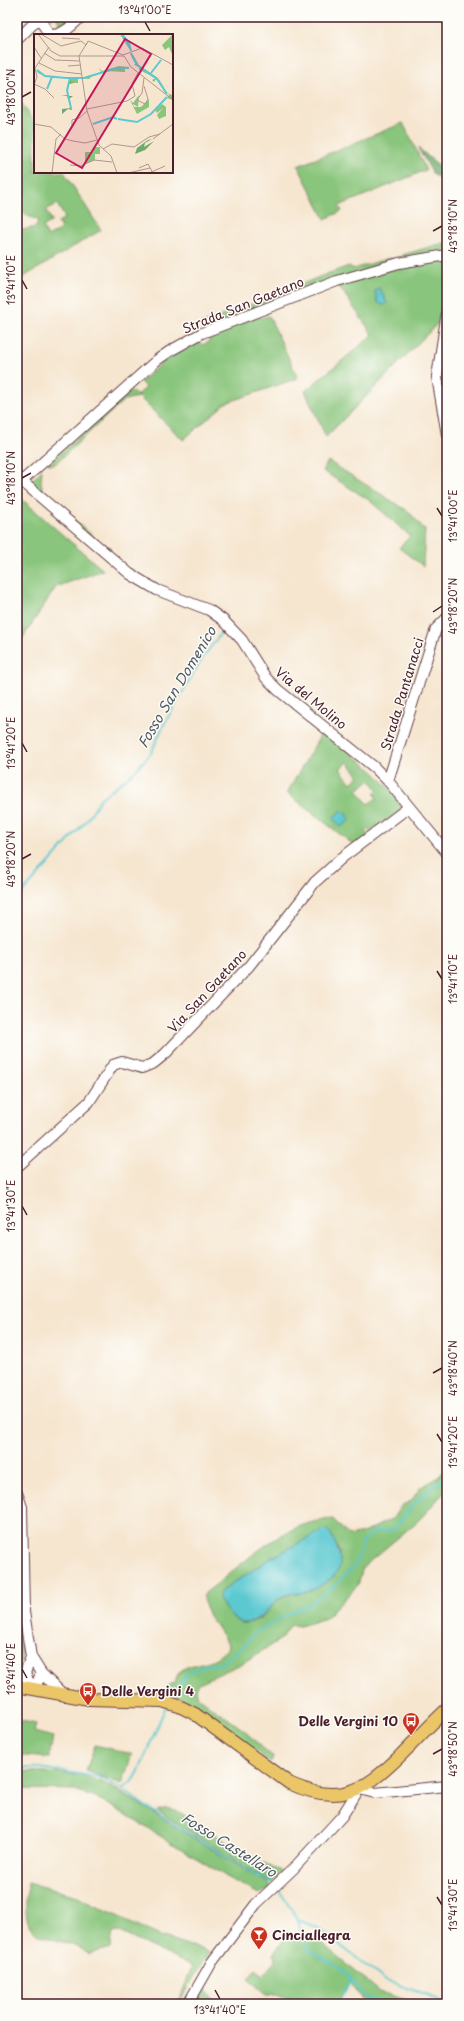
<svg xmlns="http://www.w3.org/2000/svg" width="464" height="2021" viewBox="0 0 464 2021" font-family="'Playpen Sans',sans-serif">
<rect width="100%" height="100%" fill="#fdfcf7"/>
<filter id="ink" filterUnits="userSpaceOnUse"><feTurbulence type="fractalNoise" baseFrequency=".025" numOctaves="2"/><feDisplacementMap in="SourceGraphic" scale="8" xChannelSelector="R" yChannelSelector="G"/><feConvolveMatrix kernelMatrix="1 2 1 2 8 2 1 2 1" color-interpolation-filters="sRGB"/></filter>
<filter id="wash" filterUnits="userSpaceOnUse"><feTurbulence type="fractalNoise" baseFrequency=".012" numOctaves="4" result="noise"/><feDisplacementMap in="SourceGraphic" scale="16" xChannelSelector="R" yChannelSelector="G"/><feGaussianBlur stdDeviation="0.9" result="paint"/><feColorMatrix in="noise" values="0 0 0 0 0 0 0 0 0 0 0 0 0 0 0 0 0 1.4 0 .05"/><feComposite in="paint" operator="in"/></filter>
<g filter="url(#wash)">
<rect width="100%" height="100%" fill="#f6e6d0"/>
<path fill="#89c57b" stroke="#6a7253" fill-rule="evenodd" d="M53 17 48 20 53 28 60 24 56 17H75L70 23 52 32 40 18Z
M17 96 35 125V172H64L101 230 17 281V231L36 227 38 220 25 215 17 206ZM57 204 65 218 58 222 61 229 48 237 43 227 52 221 46 210Z
M403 123 426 170 339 206 342 211 325 219 298 166Z
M447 242V250L403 260 402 255Z
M389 258 393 259 394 262 203 330 201 324 332 272 349 266 354 269Z
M447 258V296L442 319 326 437 305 391 373 335 338 285 399 267Z
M259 316 261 318 269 316 298 378 226 403 183 440 137 395 146 388 140 382 169 357 198 340 202 345 209 342 208 335Z
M131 390 138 397 124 400 55 464H48Z
M328 461 408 511 425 530 423 566 399 548 410 536 369 500 323 471Z
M42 470 41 483 44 492 98 541 111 549 106 550 29 483Z
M17 495 103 570 56 587 22 639 17 635Z
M323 731C348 753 387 775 402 809L370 831 368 829 365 831 369 836 355 846 287 793ZM348 762 359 776 351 783 340 769ZM370 780 378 790 374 793 377 798 368 804 357 790Z
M447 1468V1489L419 1520 363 1567 358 1585 326 1618 300 1626 291 1625 281 1639 241 1664 199 1683 196 1690 198 1697 241 1728 273 1757 271 1763 225 1727 167 1690 168 1685 175 1683C178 1663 197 1666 212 1660 217 1658 223 1653 227 1649L228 1644 208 1614 203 1598 205 1593C243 1565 282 1521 333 1519L349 1536 363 1533 393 1518 401 1506 411 1501 420 1488 437 1478ZM300 1543 336 1545 340 1553 301 1593C272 1593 275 1612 254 1621 250 1623 245 1623 241 1623L225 1608 219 1599 220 1592 271 1558Z
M17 1531 22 1669 17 1674Z
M17 1720 36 1724 34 1732 53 1737 49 1758 17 1755Z
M95 1745 132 1754 122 1784 86 1771Z
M17 1771C40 1772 72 1772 94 1779 103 1782 111 1787 119 1791L253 1875 269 1883 271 1889 259 1894 232 1880 103 1801 75 1790 17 1789Z
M166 1808 176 1810 255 1859 283 1872 273 1882 253 1872 157 1811Z
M28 1883 74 1895 93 1905 163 1937 209 1952 178 2004 192 1966 119 1932 113 1933 110 1948 89 1954C53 1927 17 1956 28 1883Z
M287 1935 313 1936 380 1992 420 2004H366L349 1982 338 2004H304L277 1994H266L248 1979 256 1969 263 1975 275 1961 274 1954Z
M205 1987 213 1999V2004H194Z"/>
<path fill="#6eaa6b" stroke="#5c644b" d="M418 148 447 172V185L433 174Z"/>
<path fill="#5cc9d1" stroke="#53747e" d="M379 288 387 303 384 305 378 303 375 291Z
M342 810 350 819 341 827 333 818Z
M325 1529C331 1531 332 1537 335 1543 341 1558 344 1570 329 1580 321 1586 311 1592 301 1593 295 1594 289 1593 283 1596 278 1598 273 1604 270 1608 245 1632 236 1626 219 1599L220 1592 271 1558Z"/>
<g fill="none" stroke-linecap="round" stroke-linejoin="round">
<path stroke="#5cc9d1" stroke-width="2" d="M17 899 87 820 100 799 135 771 151 753 163 726 200 662 225 627
M170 1699 188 1673 205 1665 220 1664 245 1645 252 1635 290 1613 308 1605 332 1588 356 1565 363 1542 371 1533 393 1530 417 1501 447 1475
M17 1768H40L99 1777 122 1789 145 1806 252 1873 273 1883
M122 1789 133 1781 138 1773 166 1706
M277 1887 298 1920 303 1940 309 1949 347 1973 365 1997 385 2004
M298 1920 318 1928 386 1981 426 1994 447 2004
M339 2004 351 1978"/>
</g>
</g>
<g filter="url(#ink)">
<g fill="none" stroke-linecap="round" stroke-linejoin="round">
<defs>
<path id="minor" d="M17 40 36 21 42 23 49 34C60 38 73 25 81 17
M447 312 437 377 447 435
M17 477 130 574 157 590 209 610 223 620 242 640 266 678 278 690 374 767 388 781 447 853
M22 481 157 360 170 351 202 333 337 281 399 263 447 255
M388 781 434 635 436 629 447 618
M17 1167 89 1102 113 1065 122 1062 142 1068 154 1063 165 1054 249 966 315 882 343 857 409 807
M17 1493 22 1507 24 1612 31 1657 41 1673 65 1696
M25 1673 32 1689 38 1681 41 1673
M17 1680 25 1673 31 1657
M188 2004 212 1962 256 1904 293 1869 342 1816 359 1789 375 1793 447 1786"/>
<path id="major" d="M17 1686 89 1699 162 1701 179 1706 195 1714 289 1783C339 1806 363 1792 399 1757 415 1741 430 1725 447 1709"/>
</defs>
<use href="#minor" stroke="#643d44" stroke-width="12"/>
<use href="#major" stroke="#643d44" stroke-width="14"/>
<use href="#minor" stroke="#fff" stroke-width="10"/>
<use href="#major" stroke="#ebc669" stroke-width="12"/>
</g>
</g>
<path fill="none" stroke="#4a1f2b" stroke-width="1.5" d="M145 22 150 31M22 97 31 92M433 231 442 226M22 280 27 289M22 478 31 473M437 508 442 516M433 612 442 606M22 743 27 752M22 859 31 854M437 971 442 979M22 1206 27 1215M433 1373 442 1368M437 1434 442 1442M22 1669 27 1678M433 1754 442 1749M437 1897 442 1905M215 1990 220 1999"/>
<defs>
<symbol id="bus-pin" viewBox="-11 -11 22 30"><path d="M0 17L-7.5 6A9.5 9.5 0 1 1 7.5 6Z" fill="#c8321e" stroke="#fdfcf7"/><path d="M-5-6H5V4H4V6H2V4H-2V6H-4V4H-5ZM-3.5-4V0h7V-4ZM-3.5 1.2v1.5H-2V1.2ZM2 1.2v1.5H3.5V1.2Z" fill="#fff"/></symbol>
<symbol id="bar-pin" viewBox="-11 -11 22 30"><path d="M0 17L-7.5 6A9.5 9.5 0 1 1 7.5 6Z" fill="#c8321e" stroke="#fdfcf7"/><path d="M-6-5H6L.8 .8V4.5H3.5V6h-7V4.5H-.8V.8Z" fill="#fff"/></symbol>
</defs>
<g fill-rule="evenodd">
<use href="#bus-pin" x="78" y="1681" width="20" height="27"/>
<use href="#bus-pin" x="401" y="1711" width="20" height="27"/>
<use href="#bar-pin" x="249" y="1925" width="20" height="27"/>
</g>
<g text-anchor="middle" stroke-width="3" stroke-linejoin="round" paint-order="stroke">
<g font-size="13" fill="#4a1f2b" stroke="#fdfcf7">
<text transform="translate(243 305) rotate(-22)" y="5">Strada San Gaetano</text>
<text transform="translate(402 694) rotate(-73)" y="5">Strada Pantanacci</text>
<text transform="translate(311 698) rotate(40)" y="5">Via del Molino</text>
<text transform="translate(207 991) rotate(-47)" y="5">Via San Gaetano</text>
</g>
<g font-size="13" font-weight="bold" fill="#4a1f2b" stroke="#fdfcf7" text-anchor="start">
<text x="101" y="1696">Delle Vergini 4</text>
<text x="398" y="1726" text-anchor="end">Delle Vergini 10</text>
<text x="272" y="1940">Cinciallegra</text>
</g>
<g font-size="14" font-style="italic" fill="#505a65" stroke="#fdfcf7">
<text transform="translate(177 687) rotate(-59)" y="5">Fosso San Domenico</text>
<text transform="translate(229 1845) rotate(32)" y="5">Fosso Castellaro</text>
</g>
</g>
<g transform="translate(34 34)">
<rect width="139" height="139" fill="#f6e6d0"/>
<path d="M138 1 139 19 138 20 135 13 131 16 128 11ZM96 19H98L105 31 124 44 135 60 139 61V66L133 64 135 61 133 57 123 44 120 48 118 46 122 44 105 36V34H108L100 31 102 29ZM85 32 96 33 91 34V38L72 37 60 40 55 45 44 44V49H37V44L18 43 13 55 17 43 8 41 4 39 2 36 9 41 22 43H51L67 38 65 34 68 37ZM105 61 104 73 99 70 100 73H107L115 65V73L103 80 96 66 99 69ZM128 70 132 73V82L125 85 123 81 129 74 123 79 121 76ZM60 113H66V120H61V126L51 130V118H59Z" fill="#89c57b"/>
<path d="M37 44V48L40 49 35 50 34 56V62H39L35 65 38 76 34 75 28 80V75L37 74 33 62H27L33 61V54ZM118 105 111 109 110 113 120 107 111 116 101 120 103 114 114 106Z" fill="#6eaa6b"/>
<path fill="none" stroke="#5cc9d1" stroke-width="2" d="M87 0 97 16M88 0 95 9 97 17M97 20 103 31 123 45 133 60M3 36 11 42 32 44H50L83 34H95M117 39 127 26M36 44 33 56 37 74M13 55 18 43M84 85 103 88 117 80 133 63M59 90 79 83 83 85"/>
<path fill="none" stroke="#b1968e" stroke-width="1" d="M4 0 17 17 26 22H90L97 33 139 66M7 0 27 12 47 7M28 4 46 5M47 7 52 11 54 7 89 21 108 14 139 31M53 9 45 22 53 77 65 111 77 122 83 139M0 13 7 24M10 19 21 26 46 27M5 29 21 37 48 40M34 32 47 31M0 50 11 55 20 64M0 51 3 43 1 34 15 13M110 52 114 65 111 70 103 66 108 59 110 44M53 75 93 67 101 62 98 50 104 39M0 90 17 93 31 105 39 107 51 109 63 106M31 104 38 93V86L45 84 53 77M119 105 139 90M69 115 78 110 100 113 115 103 126 100M36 131 47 132 60 126 78 128M105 134 114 130 119 139M18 139 22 105 27 100M94 139 116 134M115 139 131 132"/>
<path fill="#c2185b" fill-opacity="0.15" stroke="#c2185b" stroke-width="2" d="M91 5 117 20 48 134 22 119Z"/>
<rect width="139" height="139" fill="none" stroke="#4a1f2b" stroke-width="2"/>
</g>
<rect width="464" height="2021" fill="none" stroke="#fdfcf7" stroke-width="44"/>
<rect x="22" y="22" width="420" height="1977" fill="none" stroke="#4a1f2b" stroke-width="1.5"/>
<g font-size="10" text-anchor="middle" fill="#4a1f2b">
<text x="145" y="14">13°41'00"E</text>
<text transform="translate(11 97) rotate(-90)" y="4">43°18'00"N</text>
<text transform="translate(453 226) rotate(-90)" y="4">43°18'10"N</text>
<text transform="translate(11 280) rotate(-90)" y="4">13°41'10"E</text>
<text transform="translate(11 478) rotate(-90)" y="4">43°18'10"N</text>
<text transform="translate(453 516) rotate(-90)" y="4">13°41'00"E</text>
<text transform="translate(453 606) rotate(-90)" y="4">43°18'20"N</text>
<text transform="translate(11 743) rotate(-90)" y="4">13°41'20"E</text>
<text transform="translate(11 859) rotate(-90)" y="4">43°18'20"N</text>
<text transform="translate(453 979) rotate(-90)" y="4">13°41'10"E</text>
<text transform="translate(11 1206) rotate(-90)" y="4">13°41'30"E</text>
<text transform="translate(453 1368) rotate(-90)" y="4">43°18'40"N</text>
<text transform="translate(453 1442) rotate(-90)" y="4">13°41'20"E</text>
<text transform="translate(11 1669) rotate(-90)" y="4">13°41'40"E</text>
<text transform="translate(453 1749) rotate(-90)" y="4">43°18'50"N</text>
<text transform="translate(453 1905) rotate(-90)" y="4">13°41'30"E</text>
<text x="220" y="2014">13°41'40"E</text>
</g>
</svg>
